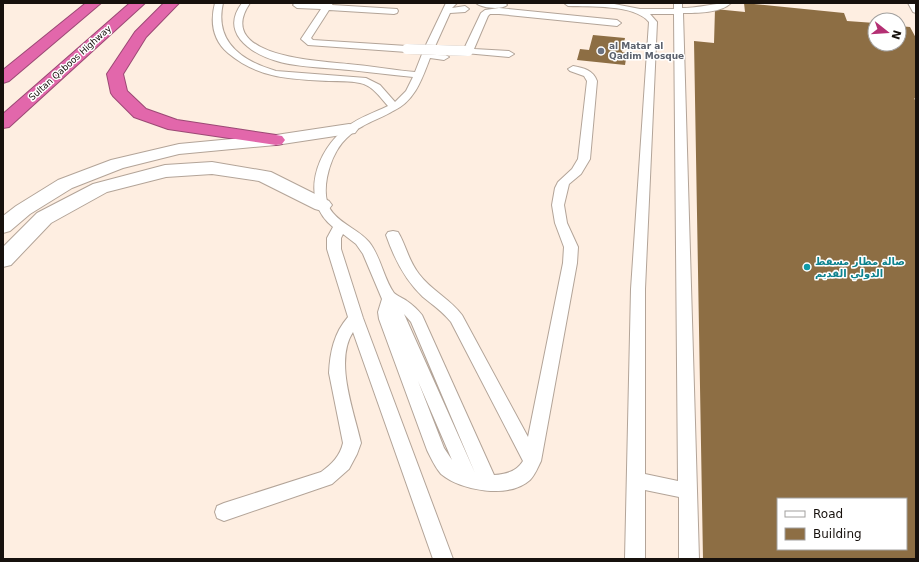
<svg xmlns="http://www.w3.org/2000/svg" width="919" height="562" viewBox="0 0 919 562" font-family="'DejaVu Sans',Vazirmatn,sans-serif">
<rect width="100%" height="100%" fill="#feeee1"/>
<path fill="#8d6e44" fill-rule="evenodd" d="M744 3 844 13 847 21 875 23V44H899V26L910 27 916 38V99L914 98 916 102V559H703L694 41 714 43 715 9 745 12ZM778 499H906V549H778Z
M593 35 625 38 622 52 627 53 625 65 577 60 580 49 589 50Z"/>
<g fill="none" stroke-linecap="round" stroke-linejoin="round">
<defs>
<path id="lane" d="M215 3H223C214 42 242 61 276 71L366 78 380 85 395 102 406 91 413 77C391 75 370 72 349 70 314 66 265 69 240 39 231 27 233 15 242 3H250C213 57 320 61 348 64 371 66 393 70 415 72L424 49 446 3H457L452 8 465 6 469 9 465 12 450 13 432 53 444 54 449 57 444 60 430 58C422 79 415 101 393 111 384 117 373 120 363 126 355 130 348 136 342 143 329 159 318 196 333 213 343 225 359 230 369 242 381 257 383 277 394 293 397 296 403 298 407 301 413 305 418 310 422 315L494 475C506 474 516 472 523 461L451 322C443 312 433 305 423 297 405 280 394 258 386 235L388 232 393 231 398 232C406 245 408 260 419 274 431 290 450 299 462 315L528 437 563 263 564 247 555 223 552 205 555 188 558 182 572 169 578 159 587 81 584 76 570 71 568 69 573 66C584 68 593 70 597 81L590 159 581 174 569 184 564 205 567 223 578 247 577 263 541 461C538 467 535 475 530 480 509 499 461 491 441 474 435 467 431 458 427 450L379 319 378 312 382 299 363 254 356 244 343 234 341 238V249L363 318 453 559H433L353 332C334 361 354 411 361 443L357 454 349 469 332 484 224 521 217 518 215 512 217 506 224 503 321 472C332 464 340 456 343 443L329 373C330 352 334 333 348 317L327 249V238L333 227C299 200 316 150 347 127 359 117 374 113 388 106 380 97 372 85 360 83 350 81 339 81 329 81 291 79 259 79 228 53 213 40 210 22 215 3ZM404 314 411 322 475 473ZM418 381 452 460 444 448Z
M295 3H333L332 5 397 9 398 11 397 13 394 14 329 10 311 38 313 40 407 46 412 49 407 52 308 45 301 39 321 9 297 8 293 5Z
M476 3H505L507 5C502 10 481 8 476 3Z
M564 3H609L640 9H674V3H682V8C699 8 715 3 731 3 721 13 697 13 683 13L699 559H679V497L645 490V559H625L631 289 649 22C634 4 590 7 568 6ZM650 14H674L678 481 645 474V289L657 22Z
M908 3H916V13L913 12Z
M499 8 617 20 621 23 617 26 499 14H490L488 16 474 49 509 51 514 54 509 57 465 53 463 51 481 13 485 10Z"/>
<path id="secondary" d="M349 124 355 125 358 129 355 133 276 145 179 154 123 168 72 188 30 214 10 231 3 233V216L16 206 58 180 111 160 179 144 276 135Z
M212 162 271 172 329 201 332 205 329 209 322 211 315 209 259 181 212 174 166 177 107 192 51 223 11 265 3 267V247L37 213 93 184 165 165Z"/>
<path id="highway" d="M86 3H101L9 81 3 83V70Z
M130 3H145L9 127 3 128V114Z
M164 3H179L146 37 123 74 127 91 146 109 177 120 276 135 282 136 285 140 282 144 276 145 168 129 134 117 113 96 111 93 107 74 135 32Z"/>
</defs>
<use href="#lane" stroke="#b3a498" stroke-width="2"/>
<use href="#secondary" stroke="#b3a498" stroke-width="2"/>
<use href="#highway" stroke="#9b4974" stroke-width="2"/>
<use href="#lane" fill="#fff" fill-rule="evenodd"/>
<use href="#secondary" fill="#fff" fill-rule="evenodd"/>
<use href="#highway" fill="#e267ab" fill-rule="evenodd"/>
<defs>
<path id="lane-bridge" d="M407 49 468 51"/>
</defs>
<use href="#lane-bridge" stroke="#b3a498" stroke-width="10" stroke-linecap="butt"/>
<use href="#lane-bridge" stroke="#fff" stroke-width="10"/>
</g>
<circle fill="#6b7280" stroke="#fff" stroke-width="1.5" cx="601" cy="51" r="4"/>
<circle fill="#0f9aa8" stroke="#fff" stroke-width="1.5" cx="807" cy="267" r="4"/>
<g text-anchor="middle" stroke-width="3" stroke-linejoin="round" paint-order="stroke">
<g font-size="9" font-weight="bold" fill="#5b616d" stroke="#fff" text-anchor="start">
<text x="609" y="49">al Matar al<tspan x="609" dy="10">Qadim Mosque</tspan></text>
</g>
<g font-size="9" fill="#17110d" stroke="#fff">
<text transform="translate(70 63) rotate(-42)" y="3">Sultan Qaboos Highway</text>
</g>
<g font-size="10" font-weight="bold" fill="#0d838f" stroke="#fff" text-anchor="start">
<text x="815" y="265">صالة مطار مسقط<tspan x="815" dy="12">الدولي القديم</tspan></text>
</g>
</g>
<rect width="919" height="562" fill="none" stroke="#17110d" stroke-width="8"/>
<rect x="777" y="498" width="130" height="52" fill="#ffffff" stroke="#a2a09e"/>
<rect x="785" y="511" width="20" height="6" fill="#ffffff" stroke="#a2a09e"/>
<text x="813" y="518" font-size="12" fill="#17110d">Road</text>
<rect x="785" y="528" width="20" height="12" fill="#8d6e44" stroke="#a2a09e"/>
<text x="813" y="538" font-size="12" fill="#17110d">Building</text>
<g transform="translate(887 32) rotate(107)"><circle r="19" fill="#ffffff" stroke="#a2a09e"/>
<path d="M0-3L7 15L0 10L-7 15Z" fill="#b42f73"/>
<text y="-6" font-size="11" font-weight="bold" text-anchor="middle" fill="#17110d">N</text>
</g>
</svg>
